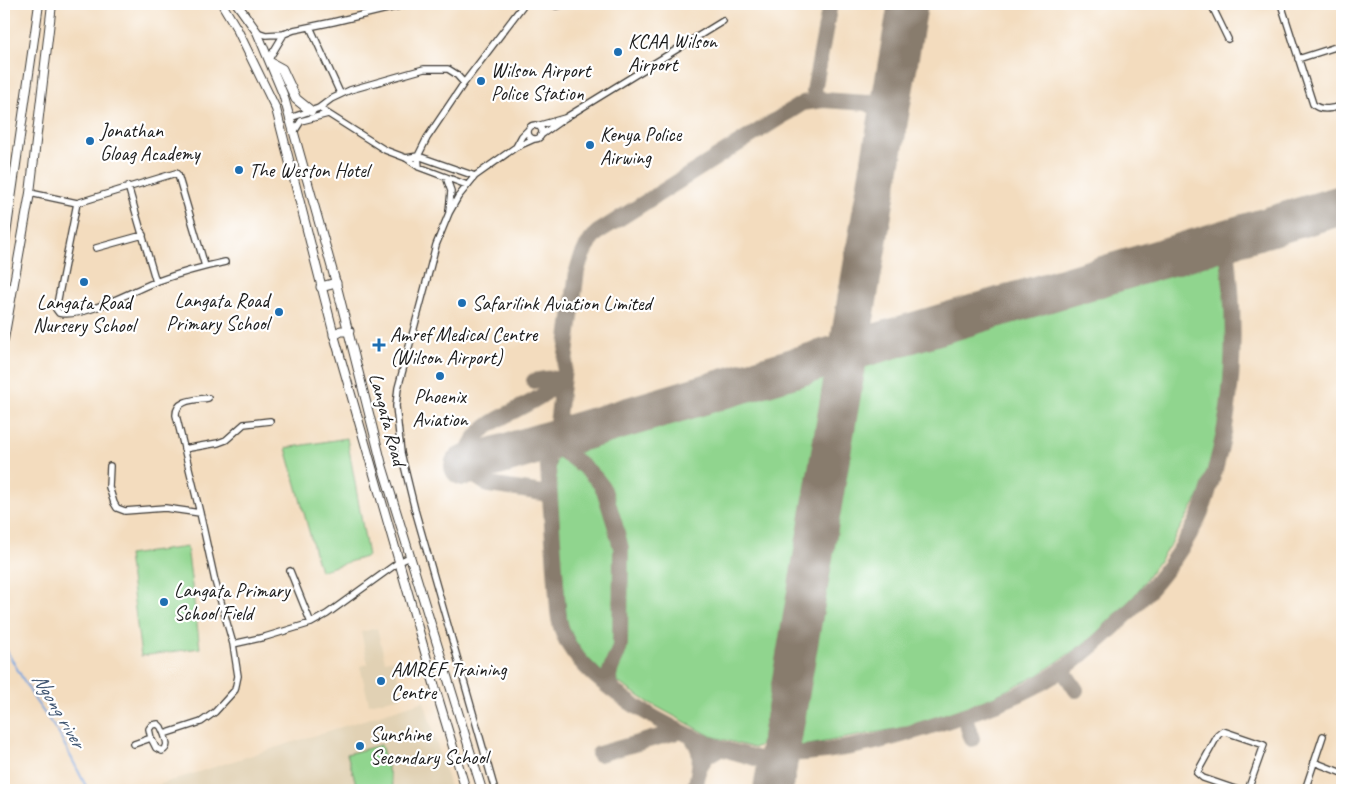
<svg xmlns="http://www.w3.org/2000/svg" width="1346" height="794" viewBox="0 0 1346 794" font-family="Caveat,sans-serif">
<rect width="100%" height="100%" fill="#fff"/>
<filter id="ink" filterUnits="userSpaceOnUse"><feTurbulence type="fractalNoise" baseFrequency=".02" numOctaves="2"/><feDisplacementMap in="SourceGraphic" scale="10" xChannelSelector="R" yChannelSelector="G"/><feConvolveMatrix kernelMatrix="1 2 1 2 8 2 1 2 1" color-interpolation-filters="sRGB"/></filter>
<filter id="wash" filterUnits="userSpaceOnUse"><feTurbulence type="fractalNoise" baseFrequency=".0096" numOctaves="4" result="noise"/><feDisplacementMap in="SourceGraphic" scale="20" xChannelSelector="R" yChannelSelector="G"/><feGaussianBlur stdDeviation="1.12" result="paint"/><feColorMatrix in="noise" values="0 0 0 0 0 0 0 0 0 0 0 0 0 0 0 0 0 1.4 0 .05"/><feComposite in="paint" operator="in"/></filter>
<g filter="url(#wash)">
<rect width="100%" height="100%" fill="#f3dcbe"/>
<path fill="#e1d1b4" d="M377 628 385 661 394 659 402 697 369 704 360 666 368 664 361 632Z
M424 701 451 790H141Z"/>
<path fill="#90d58e" stroke="#567855" d="M1215 259 1221 262 1226 271 1228 318 1222 405 1215 450 1199 496 1171 544 1135 595 1089 640 1038 675 988 699 927 723 792 748 863 366 1038 310Z
M822 377 827 378 831 381V385L774 720 770 741 754 748 711 736 648 702 602 672 584 654 574 639 567 623 554 481C555 469 553 458 565 450Z
M347 438 368 556 320 571 286 448Z
M187 547 200 648 141 656 128 555Z
M381 745 394 790H358L347 754Z"/>
<g fill="none" stroke-linecap="round" stroke-linejoin="round">
<path stroke="#75a4df" stroke-width="2" d="M4 646 35 700 59 734 88 790"/>
<path stroke="#887c6d" stroke-width="16" d="M823 100 815 95 814 91 830 4
M867 103 881 110 888 123
M534 381C545 379 557 374 561 388
M573 434C566 433 558 431 557 423L577 271C581 255 587 243 598 232L803 103 823 100 867 103 882 102 888 100 893 94
M573 434 554 446 547 454 558 611C559 623 562 633 568 644 594 688 670 730 718 747 734 753 753 756 769 763L774 773 773 790
M554 446C572 458 593 470 604 490L615 525 621 548 620 645C617 662 601 675 614 691
M468 451C481 412 543 410 563 374
M472 474 489 485 543 493 550 497
M1062 669 1076 690
M964 716 972 739
M691 736C699 747 701 754 699 768L707 755 721 749
M599 754 680 731
M779 754C843 754 905 736 964 715 994 705 1025 694 1051 677 1107 641 1174 573 1201 512 1205 504 1207 495 1210 486 1237 406 1237 322 1226 240
M695 790 699 768"/>
<path stroke="#887c6d" stroke-width="40" d="M464 466 1342 205
M773 790 908 4"/>
</g>
</g>
<g filter="url(#ink)">
<g fill="none" stroke-linecap="round" stroke-linejoin="round">
<defs>
<path id="minor" d="M552 4 556 6 567 4
M1211 4 1228 39
M1281 4 1313 104C1320 112 1333 108 1342 106
M310 27 340 93
M257 32 266 35 284 34 294 30 333 22 408 4
M269 59 284 34
M1298 59 1342 45
M319 108 385 150 406 158 419 167 467 185
M290 118 319 108 331 99 350 90 424 69H448L456 74 464 83
M565 118 723 21
M528 132a7 7 0 1 1 14 0a7 7 0 1 1-14 0Z
M537 126 565 118 541 135
M528 130 522 136 516 147 534 139
M294 132 301 121 328 114
M406 158 418 156 475 176
M419 167 418 156 427 138 464 83 524 4
M446 177 451 191 449 211
M128 186 156 282
M30 193 77 203 176 173 178 175 205 266
M77 203 56 309 59 313C84 319 133 290 158 281 180 273 202 267 225 262
M96 248 143 235
M208 398C196 400 176 399 176 415L200 513 215 581 233 644 265 637 311 623 327 614 399 562 410 557
M184 449 218 443 226 440 244 424 270 421
M110 466 109 487 114 503 117 508 125 511 165 508 200 513
M290 571 311 623
M151 738 149 729 152 725 158 724 161 727 164 734
M134 744 151 738 156 748 162 751C170 747 166 740 164 734L201 722 215 712 235 690 238 676 233 644
M1314 762 1342 773
M495 790 415 510 401 453 396 406 398 388 425 287 436 245 449 213 458 197 475 176 516 147
M1238 790 1203 778 1197 773 1218 735 1223 731 1264 745 1248 790
M1305 790 1323 736"/>
<path id="secondary" d="M222 4 237 29 276 109 334 335 437 694 466 790
M237 4 257 32 283 94 336 283 382 465 482 790
M4 248 39 4
M4 339 30 193 52 4"/>
<path id="primary" d="M271 63 282 69 296 99 311 111
M321 287 336 283
M334 335 341 331H349"/>
</defs>
<use href="#minor" stroke="#3c3934" stroke-width="8"/>
<use href="#secondary" stroke="#3c3934" stroke-width="10"/>
<use href="#primary" stroke="#3c3934" stroke-width="11"/>
<use href="#minor" stroke="#fff" stroke-width="5.5"/>
<use href="#secondary" stroke="#fff" stroke-width="8"/>
<use href="#primary" stroke="#fff" stroke-width="9"/>
</g>
</g>
<g fill="#1f6fb2" stroke="#fff" stroke-width="2">
<circle cx="618" cy="52" r="5"/>
<circle cx="481" cy="81" r="5"/>
<circle cx="90" cy="141" r="5"/>
<circle cx="590" cy="145" r="5"/>
<circle cx="239" cy="170" r="5"/>
<circle cx="84" cy="282" r="5"/>
<circle cx="462" cy="303" r="5"/>
<circle cx="279" cy="312" r="5"/>
<path d="M376.5 337.5h5v5h5v5h-5v5h-5v-5h-5v-5h5z"/>
<circle cx="440" cy="376" r="5"/>
<circle cx="164" cy="602" r="5"/>
<circle cx="381" cy="681" r="5"/>
<circle cx="360" cy="746" r="5"/>
</g>
<g text-anchor="middle" stroke-width="4.5" stroke-linejoin="round" paint-order="stroke">
<g font-size="20" fill="#1c1c1c" stroke="#fff" text-anchor="start">
<text x="628" y="48">KCAA Wilson<tspan x="628" dy="23">Airport</tspan></text>
<text x="491" y="77">Wilson Airport<tspan x="491" dy="23">Police Station</tspan></text>
<text x="100" y="137">Jonathan<tspan x="100" dy="23">Gloag Academy</tspan></text>
<text x="600" y="141">Kenya Police<tspan x="600" dy="23">Airwing</tspan></text>
<text x="249" y="177">The Weston Hotel</text>
<text x="269" y="307" text-anchor="end">Langata Road<tspan x="269" dy="23">Primary School</tspan></text>
<text x="84" y="309" text-anchor="middle">Langata Road<tspan x="84" dy="23">Nursery School</tspan></text>
<text x="472" y="310">Safarilink Aviation Limited</text>
<text x="390" y="341">Amref Medical Centre<tspan x="390" dy="23">(Wilson Airport)</tspan></text>
<text x="440" y="403" text-anchor="middle">Phoenix<tspan x="440" dy="23">Aviation</tspan></text>
<text x="174" y="597">Langata Primary<tspan x="174" dy="23">School Field</tspan></text>
<text x="391" y="676">AMREF Training<tspan x="391" dy="23">Centre</tspan></text>
<text x="370" y="741">Sunshine<tspan x="370" dy="23">Secondary School</tspan></text>
</g>
<g font-size="20" fill="#1c1c1c" stroke="#fff">
<text transform="translate(388 419) rotate(75)" y="7">Langata Road</text>
</g>
<g font-size="21" font-style="italic" fill="#445974" stroke="#fff">
<text transform="translate(59 710) rotate(59)" y="7">Ngong river</text>
</g>
</g>
<rect width="1346" height="794" fill="none" stroke="#fff" stroke-width="20"/>
</svg>
